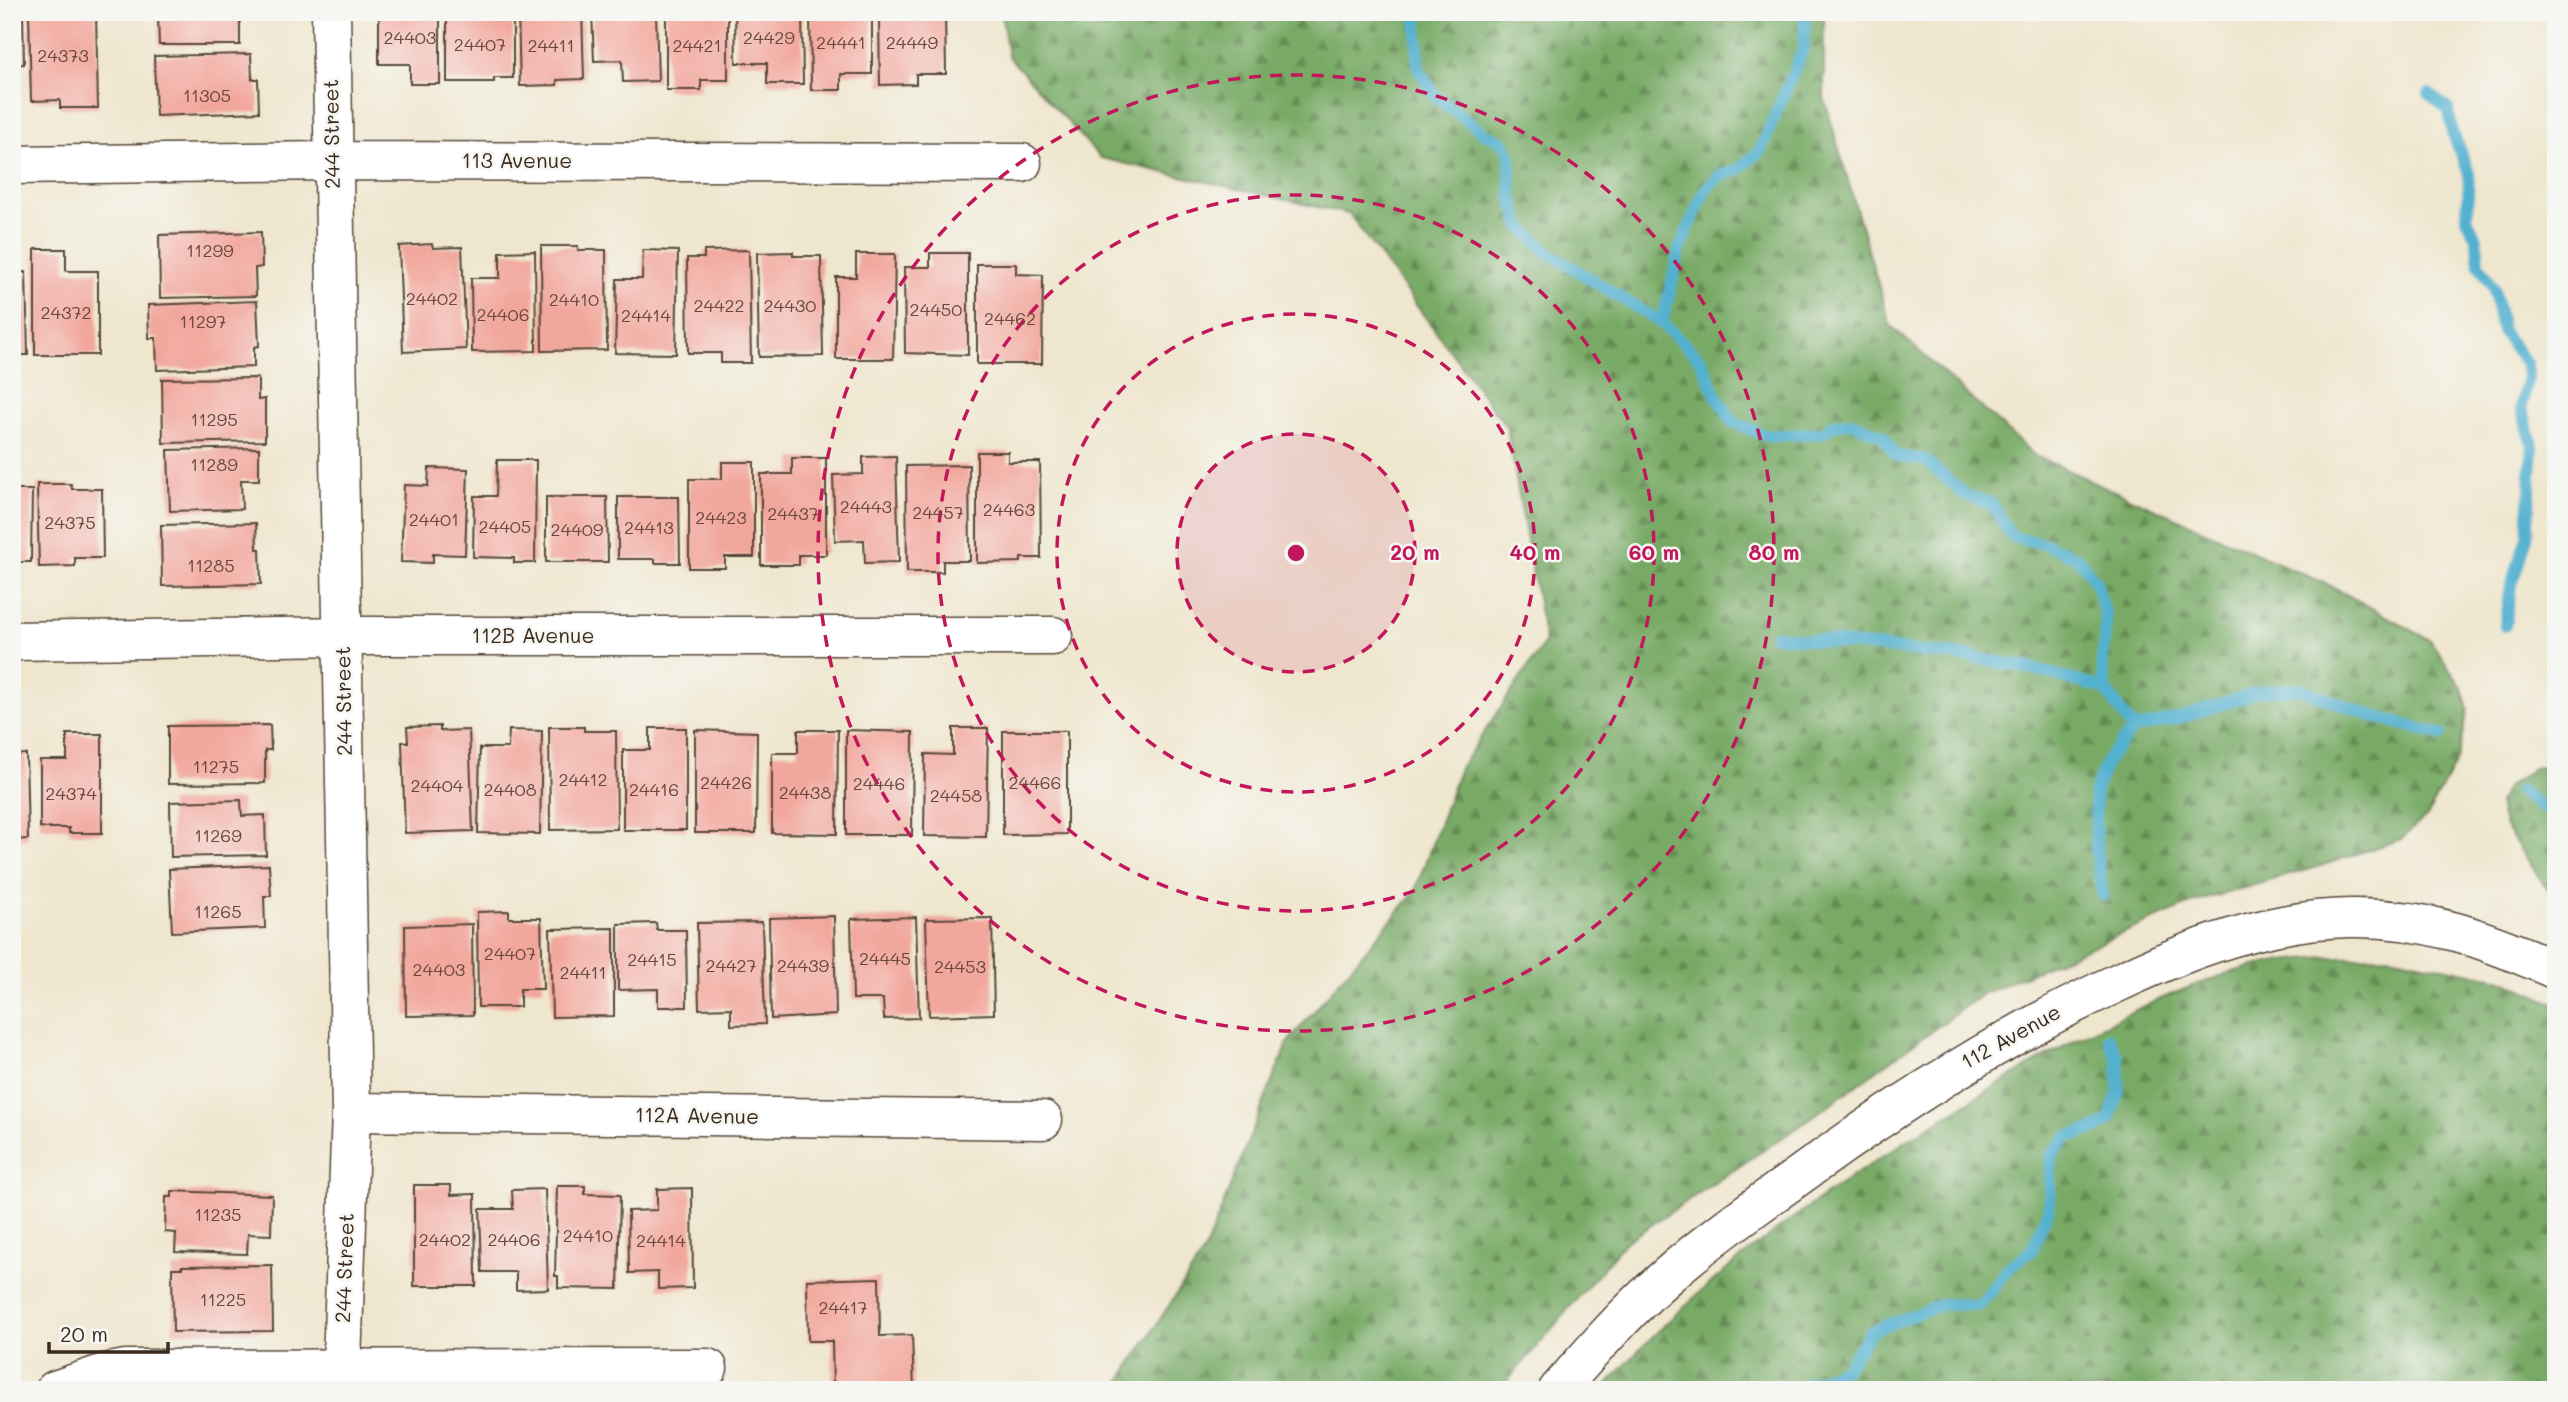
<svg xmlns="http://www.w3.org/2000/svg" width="2568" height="1402" viewBox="0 0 2568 1402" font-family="Mali,sans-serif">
<defs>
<pattern id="forest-firs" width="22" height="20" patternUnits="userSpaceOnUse" patternTransform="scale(1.75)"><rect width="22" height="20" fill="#78aa66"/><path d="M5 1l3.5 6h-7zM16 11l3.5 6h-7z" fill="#648b53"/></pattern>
</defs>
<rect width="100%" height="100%" fill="#f6f6f2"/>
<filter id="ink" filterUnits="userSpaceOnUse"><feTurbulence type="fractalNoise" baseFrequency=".0143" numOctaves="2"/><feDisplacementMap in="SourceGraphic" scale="14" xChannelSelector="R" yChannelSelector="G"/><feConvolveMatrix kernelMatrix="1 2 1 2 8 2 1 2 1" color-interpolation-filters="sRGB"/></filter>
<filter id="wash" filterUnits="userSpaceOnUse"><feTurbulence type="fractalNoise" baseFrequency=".00686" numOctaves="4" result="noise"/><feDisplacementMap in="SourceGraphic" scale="28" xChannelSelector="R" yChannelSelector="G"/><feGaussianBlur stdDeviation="1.57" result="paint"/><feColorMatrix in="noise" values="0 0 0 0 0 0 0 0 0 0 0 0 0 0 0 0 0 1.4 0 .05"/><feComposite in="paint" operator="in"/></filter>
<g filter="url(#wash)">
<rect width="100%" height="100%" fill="#efe6ce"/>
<path fill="url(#forest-firs)" stroke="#5a6a42" stroke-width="2" d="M1001 12H1824V98L1890 325 2035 456 2333 587 2430 640 2462 688 2468 709 2457 760 2427 816 2401 839 2317 867 2195 902 1984 993 1797 1128 1624 1243 1500 1390H1114L1204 1252 1288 1042 1414 893 1460 768 1545 642 1507 428 1349 214 1101 158 1008 56Z
M2556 766V902L2504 825 2499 803 2506 788 2534 768Z
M2390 956 2500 979 2556 1004V1390H1603C1704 1272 1836 1183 1967 1103 2055 1050 2144 998 2243 969 2287 956 2344 957 2390 956Z"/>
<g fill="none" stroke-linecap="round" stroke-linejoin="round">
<path stroke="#52b1d0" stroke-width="12" d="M1417 12 1418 68 1436 97 1484 133 1503 142 1510 155 1511 195 1520 225 1547 252 1662 323 1701 360 1717 397 1733 422 1767 436 1822 433 1834 425 1851 422 1883 436 1896 456 1925 460 1965 495 1992 504 2012 537 2045 544 2078 558 2096 582 2106 618 2102 663 2105 689 2133 729
M2429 94 2449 110 2452 132 2469 173 2467 218 2477 240 2479 264 2494 289 2502 331 2527 365 2528 377 2521 407 2533 445 2527 537 2511 586 2505 626
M1662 323 1680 248 1705 190 1718 177 1739 169 1760 151 1804 47 1805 12
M1775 636 1971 657 2034 669 2105 689
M2520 791 2556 818
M2103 896 2096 851 2095 790 2108 759 2133 729 2186 716 2261 691 2300 689 2370 715 2441 735
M1801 1390 1805 1385 1845 1369 1871 1331 1943 1304 1980 1305 2008 1268 2032 1250 2049 1208 2051 1155 2067 1137 2097 1128 2109 1120 2119 1090 2118 1060 2109 1038"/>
</g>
<g id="blocks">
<path fill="#f2a79d" d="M12 12H23L24 64 12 65Z
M29 12H96L98 108H60V100L31 101Z
M151 12H240V45H159L158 15H151Z
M379 12H440V84H410V64H379Z
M447 12H513V78H494V82H447Z
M518 12H582L584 79 557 80V85L520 86Z
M592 12H656L658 81 623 82 622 60 594 61Z
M666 12H728V80H701V90H666Z
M735 12H802L803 84H767V63H736Z
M810 12H872V74H841V90H811Z
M879 12H945L946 74H916V84L880 85Z
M251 54 252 79H258L259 112 156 116 154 56Z
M261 232 262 267 255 268 256 296 160 298 159 235Z
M432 244 433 248 462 247 466 349 403 352 399 246Z
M541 246H578V250H606L607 350 542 351Z
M35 249H66V271H98V355H35Z
M643 250 678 251 676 354 615 353 617 279H642Z
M749 250 751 363H721V353H688L687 258H704V251Z
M535 251 536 351 472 352 471 278H500V252Z
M793 252V256H821L823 356 759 357 757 253Z
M930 253H968V355L905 353 904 267H930Z
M856 254H895L893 359H836V277H856Z
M977 264H1016V274L1043 275 1042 364H977Z
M26 272 28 355H12V273Z
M257 301 259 346 254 347V367L157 370 156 338H149L148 305Z
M258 378V400L265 399V441L163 443 162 379Z
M259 448V480H241L242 509 170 511 168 450Z
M977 452H1008V462H1040L1041 558H1021V562L977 563Z
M896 456 899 562 865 563 864 540 835 541 833 475 863 474V457Z
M792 458H826V555H799V565H761V474H792Z
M497 460H536L535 563H514V558L473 557 474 496H496Z
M722 462H754V557H725V568H689V479H722Z
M969 465 970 561H943V572H907L906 466Z
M429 468 468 469 465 555 433 554V563L401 562 404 485 428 486Z
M37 484H71L72 489H102L103 558H75V566L39 567Z
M12 490H32L31 562H12Z
M546 497H607L608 562H546Z
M618 497H679L680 563H655V559H618Z
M256 523 257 549H260L261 584 162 586 161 525Z
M270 725 271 750H265V783L168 784V726Z
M440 726V731L469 730 473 831 405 833 402 742H408L407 727Z
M549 727H584V731H616L617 829 550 830Z
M650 728H686V830H623V750H650Z
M953 728H988L986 837 924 836 925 754 953 755Z
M509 730 542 731 540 834 478 833 480 748H508Z
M695 730 757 732 756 833H695Z
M798 730H838L837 834 772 833V753H798Z
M846 730 913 732 912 835H846Z
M1003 731H1067V834L1003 835Z
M67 734H102V833H69V828H40V760H67Z
M26 754 28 839 12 840V755Z
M241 800 242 816 265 815 266 855 171 857 170 802Z
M269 865 271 896H264L265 928 172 932 169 869Z
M509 911V918H541L543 989H520V1007H478L477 912Z
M834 916 836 1015 771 1019 769 918Z
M916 917 919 1018 884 1019 883 999H853L851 919Z
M992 918 994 1014 929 1016 926 919Z
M762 922 765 1024 731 1025V1008L699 1009 697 923Z
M656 923 657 930H686L687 1007H658V989L618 990V924Z
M472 924 473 1015 406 1016 405 926Z
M614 928V1016L552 1017 550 929Z
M414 1185H451V1195L475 1194 476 1286H414Z
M557 1186H585V1194L620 1195 618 1289 558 1288V1276H555Z
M692 1188 693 1288 658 1289V1272L629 1273 628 1211 657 1210V1189Z
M545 1189 548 1289 516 1290V1272H482L480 1209H513L512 1190Z
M172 1191 272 1195 271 1235 248 1234 247 1254 175 1252 176 1233 165 1232 166 1197H172Z
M272 1265 273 1331 173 1332 172 1268H182V1266Z
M879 1278 880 1336 912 1335 914 1390H833L832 1341H808L807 1280Z"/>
</g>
</g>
<g filter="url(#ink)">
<use href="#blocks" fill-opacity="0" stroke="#564638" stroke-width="2"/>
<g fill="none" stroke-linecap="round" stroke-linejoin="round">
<defs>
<path id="minor" d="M331 12 351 1112 341 1390
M12 165 332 161 1022 163
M12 641 343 636H1053
M351 1112 1043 1120
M55 1390 105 1373 126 1369 708 1368"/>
<path id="major" d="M1558 1390C1592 1351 1627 1311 1666 1277 1712 1236 1764 1201 1814 1165 1910 1096 2009 1033 2117 983 2189 949 2269 919 2350 918 2429 917 2485 939 2556 970"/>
</defs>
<use href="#minor" stroke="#564638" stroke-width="41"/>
<use href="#major" stroke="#564638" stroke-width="41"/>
<use href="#minor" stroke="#fff" stroke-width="38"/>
<use href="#major" stroke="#fff" stroke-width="38"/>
</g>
</g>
<circle cx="1296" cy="553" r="119" fill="#c2185b" fill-opacity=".12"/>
<g fill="none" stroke="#c2185b" stroke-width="3.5" stroke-dasharray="12 9">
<circle cx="1296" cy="553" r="119"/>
<circle cx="1296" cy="553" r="239"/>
<circle cx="1296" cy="553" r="358"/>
<circle cx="1296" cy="553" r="478"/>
</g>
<g text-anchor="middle" stroke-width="5" stroke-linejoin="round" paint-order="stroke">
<g font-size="18" fill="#69493e">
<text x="410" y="44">24403</text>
<text x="769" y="44">24429</text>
<text x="841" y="49">24441</text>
<text x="912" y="49">24449</text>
<text x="480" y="51">24407</text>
<text x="551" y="52">24411</text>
<text x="697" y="52">24421</text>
<text x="63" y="62">24373</text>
<text x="207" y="102">11305</text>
<text x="210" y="257">11299</text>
<text x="432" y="305">24402</text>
<text x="574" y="306">24410</text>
<text x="719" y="312">24422</text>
<text x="790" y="312">24430</text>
<text x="936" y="316">24450</text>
<text x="66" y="319">24372</text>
<text x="503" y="321">24406</text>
<text x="646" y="322">24414</text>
<text x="1010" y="325">24462</text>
<text x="203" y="328">11297</text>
<text x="214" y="426">11295</text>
<text x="214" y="471">11289</text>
<text x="866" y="513">24443</text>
<text x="1009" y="516">24463</text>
<text x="938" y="519">24457</text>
<text x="793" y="520">24437</text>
<text x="721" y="524">24423</text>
<text x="434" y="526">24401</text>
<text x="70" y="529">24375</text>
<text x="505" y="533">24405</text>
<text x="649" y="534">24413</text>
<text x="577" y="536">24409</text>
<text x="211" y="572">11285</text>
<text x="216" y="773">11275</text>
<text x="583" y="786">24412</text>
<text x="726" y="789">24426</text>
<text x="1035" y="789">24466</text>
<text x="879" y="790">24446</text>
<text x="437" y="792">24404</text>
<text x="510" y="796">24408</text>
<text x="654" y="796">24416</text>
<text x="805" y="799">24438</text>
<text x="71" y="800">24374</text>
<text x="956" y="802">24458</text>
<text x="218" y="842">11269</text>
<text x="218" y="918">11265</text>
<text x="510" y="960">24407</text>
<text x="885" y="965">24445</text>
<text x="652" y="966">24415</text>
<text x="731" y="972">24427</text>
<text x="803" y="972">24439</text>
<text x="960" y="973">24453</text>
<text x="439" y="976">24403</text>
<text x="583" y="979">24411</text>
<text x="218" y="1221">11235</text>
<text x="588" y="1242">24410</text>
<text x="445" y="1246">24402</text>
<text x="514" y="1246">24406</text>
<text x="661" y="1247">24414</text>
<text x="223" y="1306">11225</text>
<text x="843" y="1314">24417</text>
</g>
<g font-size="21" fill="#3b2a1e" stroke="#f6f6f2">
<text transform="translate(332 134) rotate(-91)" y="7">244 Street</text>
<text x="517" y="168">113 Avenue</text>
<text x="533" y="643">112B Avenue</text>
<text transform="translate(344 701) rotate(-91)" y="7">244 Street</text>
<text transform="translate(2011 1037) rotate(-29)" y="7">112 Avenue</text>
<text transform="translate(697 1116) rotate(1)" y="7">112A Avenue</text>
<text transform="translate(345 1268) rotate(-88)" y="7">244 Street</text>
</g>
</g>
<circle cx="1296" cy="553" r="10" fill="#c2185b" stroke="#f6f6f2" stroke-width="3.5"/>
<g font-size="21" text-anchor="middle" font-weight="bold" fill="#c2185b" stroke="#f6f6f2" stroke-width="5" stroke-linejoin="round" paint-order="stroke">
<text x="1415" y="560">20 m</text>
<text x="1535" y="560">40 m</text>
<text x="1654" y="560">60 m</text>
<text x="1774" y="560">80 m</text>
</g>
<rect width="2568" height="1402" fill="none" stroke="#f6f6f2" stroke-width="42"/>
<path d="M49 1342v10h119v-10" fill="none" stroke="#3b2a1e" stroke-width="3.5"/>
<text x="60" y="1342" font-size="21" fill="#3b2a1e" stroke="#f6f6f2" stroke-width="5" paint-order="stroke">20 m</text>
</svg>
